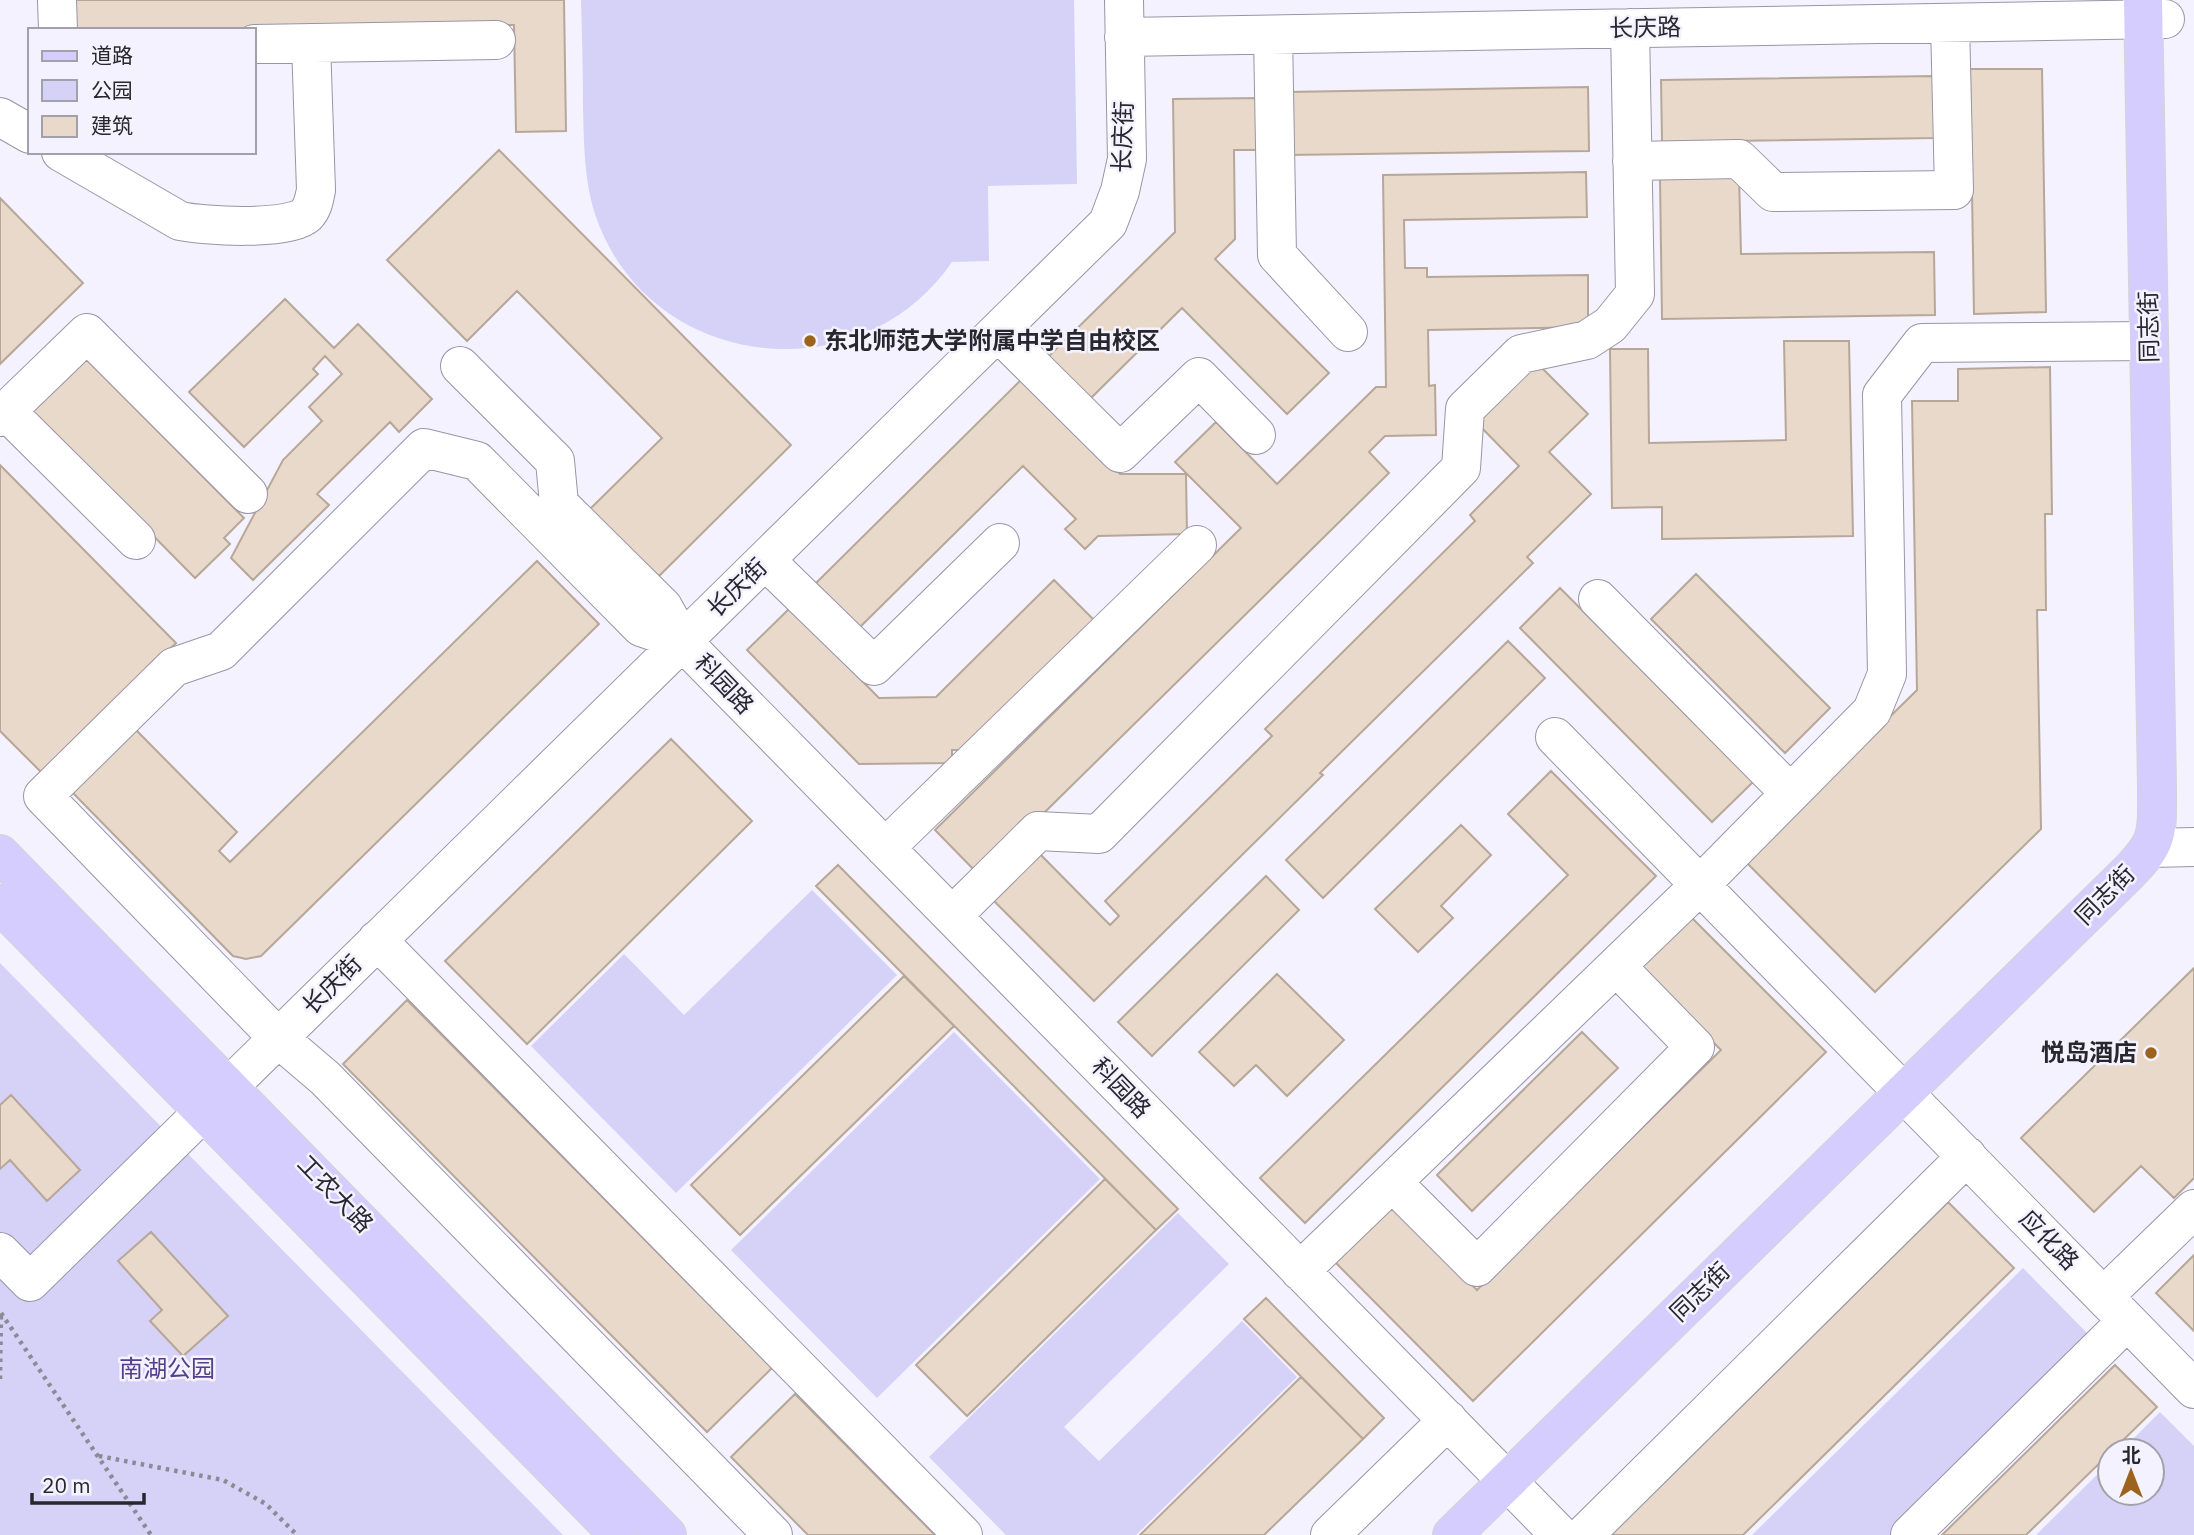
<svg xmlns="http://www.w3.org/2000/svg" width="2194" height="1535" viewBox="0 0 2194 1535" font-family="'IBM Plex Sans','Noto Sans SC',sans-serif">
<rect width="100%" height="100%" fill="#f4f2fe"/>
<path fill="#d6d1f6" d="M581 0H1074L1077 184 988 186 989 261 952 262C861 395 650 372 596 217 584 182 584 144 583 107 583 71 582 36 581 0Z
M812 890 897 975 676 1193 531 1046 624 954 684 1015Z
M0 963 563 1535H0Z
M954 1032 1100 1179 877 1398 731 1250Z
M1178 1213 1229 1264 1064 1427 1099 1461 1242 1321 1297 1377 1136 1535H1006L929 1457Z
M2023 1268 2091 1337 1890 1535H1752Z
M2160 1412 2194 1446V1535H2036L2110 1462V1493H2152V1451H2121Z"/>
<path fill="#e9d9ca" stroke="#b6a799" stroke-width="2" d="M71 0H564L566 131 516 132 514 25 254 30H72Z
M1970 69H2042L2046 312 1974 314Z
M1935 76V138L1662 142 1661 80Z
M1588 87 1589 151 1287 155 1286 92Z
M1265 98 1266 150H1234L1235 239 1215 259 1329 373 1287 414 1182 308 1090 399 1048 357 1175 232 1173 99Z
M499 150 791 445 654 581 586 513 662 438 517 291 467 341 387 260Z
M1586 172 1587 217 1404 220 1405 268H1427V277L1588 275V327L1428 330 1429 386 1435 385 1436 435 1385 436 1369 452 1389 473 980 876 935 830 1241 528 1175 462 1216 422 1277 484 1376 387H1386L1383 175Z
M1739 176 1741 254 1934 252 1935 315 1662 319 1660 178Z
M0 198 83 283 0 364Z
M285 299 334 348 358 324 432 399 399 432 390 422 317 494 329 505 253 580 231 558 283 460 322 421 309 407 342 374 325 356 313 369 318 374 244 447 189 392Z
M1784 341H1849L1853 536 1662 539V507L1612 508 1610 349H1648L1649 443 1786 440Z
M83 356 244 518 224 538 230 544 195 578 28 409Z
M1535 361 1588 414 1549 452 1591 494 1527 557 1533 563 1320 773 1323 775 1094 1001 987 894 1034 848 1110 925 1119 916 1105 901 1272 736 1265 729 1475 521 1470 515 1519 466 1475 421Z
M2050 367 2052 514H2045L2046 610H2037L2041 829 1875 992 1744 860 1917 690 1912 401H1958V369Z
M1023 378 1120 474H1186L1187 534 1098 536 1085 549 1065 529 1076 519 1023 466 859 628 816 583Z
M0 465 176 643 43 774 0 731Z
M537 561 599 624 261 956 246 959 233 956 72 792 136 730 237 832 219 851 230 862Z
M1696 574 1830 708 1785 753 1651 619Z
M1054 580 1094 620 962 750H952V763L859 764 747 650 790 608 879 698 936 697Z
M1560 588 1753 782 1712 822 1520 628Z
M1508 641 1545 678 1323 898 1286 860Z
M671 739 752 821 527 1044 445 961Z
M1551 771 1656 876 1305 1223 1260 1178 1568 875 1508 814Z
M1461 825 1491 855 1441 906 1453 918 1418 952 1375 909Z
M838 865 1178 1209 1156 1230 816 886Z
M1266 876 1299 910 1152 1056 1118 1022Z
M1688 914 1826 1052 1473 1401 1335 1262 1393 1206 1477 1290 1721 1050 1636 965Z
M2194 968V1178L2174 1198 2141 1166 2094 1212 2021 1138Z
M1277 974 1344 1040 1287 1096 1256 1065 1234 1086 1199 1052Z
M904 976 954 1026 740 1235 691 1185Z
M407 1000 772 1368 707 1432 343 1064Z
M1582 1032 1618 1068 1472 1211 1437 1175Z
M11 1095 80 1170 47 1201 10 1160 0 1169V1105Z
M1105 1179 1156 1230 967 1416 916 1365Z
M1948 1202 2014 1268 1743 1535H1611Z
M151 1232 228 1316 183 1356 150 1321 162 1310 118 1261Z
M2194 1255V1331L2156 1293Z
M1266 1298 1384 1418 1363 1439 1244 1319Z
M2115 1365 2157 1407 2026 1535H1942Z
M1301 1377 1363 1439 1264 1535H1140Z
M795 1394 935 1535H808L731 1457Z"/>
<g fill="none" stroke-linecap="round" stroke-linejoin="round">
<defs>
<path id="minor" d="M57 0 58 30
M1273 35 1277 255 1348 332
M1124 37 2165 19
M254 44 496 40
M0 117 30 134
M61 152 180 221C203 226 289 231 306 215 313 208 314 200 316 190L311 43
M1632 161 1739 159 1773 192 1954 190 1950 23
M998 332 1120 453 1199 377 1256 435
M460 366 555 461 559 504 663 607 682 641 1560 1535
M6 411 136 540
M0 417 87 333 248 494
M765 560 874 666 1000 543
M1598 599 1790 793
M682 641 641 627 477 461 424 448 221 651 174 667 43 796 278 1038 325 1078 773 1535
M1555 737 2194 1389
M885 848 1197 545
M2151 848 2194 847
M952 916 1038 831 1099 834 1461 468 1465 409 1521 354 1587 340 1610 325 1635 294 1630 28
M377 940 963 1535
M1392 1182 1477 1267 1695 1047 1616 966
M0 1252 30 1282 1108 223 1120 191 1127 159 1124 0
M1300 1271 1700 885 1872 711 1887 674 1882 395 1922 343 2149 341
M2104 1296 2194 1209
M1330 1535 1448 1420
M1584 1535 1967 1156
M1910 1535 2127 1321"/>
<path id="major" d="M0 854 667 1535
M0 904 619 1535
M1452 1535 2125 876C2160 841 2157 835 2157 787L2143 0"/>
</defs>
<use href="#minor" stroke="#9895a7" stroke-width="40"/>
<use href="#major" stroke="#d4d4d5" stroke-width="40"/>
<path stroke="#8c8a94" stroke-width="4.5" stroke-dasharray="3.5 5" stroke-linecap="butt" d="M1 1313 151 1535
M0 1379 1 1313
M99 1456 223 1480 266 1504 297 1535"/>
<use href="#minor" stroke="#fff" stroke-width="38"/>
<use href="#major" stroke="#d6cdff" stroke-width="38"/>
</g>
<g fill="#9b631e" stroke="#f4f2fe" stroke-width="2.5">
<circle cx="810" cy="341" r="7"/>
<circle cx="2151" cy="1053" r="7"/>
</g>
<g text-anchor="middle" stroke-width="5" stroke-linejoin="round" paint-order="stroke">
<g font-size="24" fill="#28272e" stroke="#f4f2fe">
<text transform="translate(1645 28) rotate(-1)" y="8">长庆路</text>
<text transform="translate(1123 137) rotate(-88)" y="8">长庆街</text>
<text transform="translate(2149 327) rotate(-91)" y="8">同志街</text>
<text transform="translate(737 588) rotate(-44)" y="8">长庆街</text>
<text transform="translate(724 684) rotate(46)" y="8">科园路</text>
<text transform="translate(2105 895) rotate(-45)" y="8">同志街</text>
<text transform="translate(332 985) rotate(-45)" y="8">长庆街</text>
<text transform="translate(1121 1088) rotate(46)" y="8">科园路</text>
<text transform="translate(335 1194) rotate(46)" y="8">工农大路</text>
<text transform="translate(2049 1240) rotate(46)" y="8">应化路</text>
<text transform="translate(1700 1292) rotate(-44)" y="8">同志街</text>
</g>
<g font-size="24" font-weight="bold" fill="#28272e" stroke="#f4f2fe" text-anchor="start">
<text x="824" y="349">东北师范大学附属中学自由校区</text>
<text x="2137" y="1061" text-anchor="end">悦岛酒店</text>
</g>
<g font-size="24" fill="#533f8c" stroke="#f4f2fe">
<text x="167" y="1377">南湖公园</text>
</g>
</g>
<rect x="28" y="28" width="228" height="126" fill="#f4f2fe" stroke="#a2a1ab" stroke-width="2"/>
<rect x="42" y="51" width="35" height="10" fill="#d6cdff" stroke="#a2a1ab" stroke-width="2"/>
<text x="91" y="63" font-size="21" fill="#28272e">道路</text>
<rect x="42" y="80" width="35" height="21" fill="#d6d1f6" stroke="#a2a1ab" stroke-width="2"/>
<text x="91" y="98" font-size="21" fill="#28272e">公园</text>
<rect x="42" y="116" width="35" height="21" fill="#e9d9ca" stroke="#a2a1ab" stroke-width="2"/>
<text x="91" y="133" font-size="21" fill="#28272e">建筑</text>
<g transform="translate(2131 1472)"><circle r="33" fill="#f4f2fe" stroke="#a2a1ab" stroke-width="2"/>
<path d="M0-5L12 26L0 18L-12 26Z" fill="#9b631e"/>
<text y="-10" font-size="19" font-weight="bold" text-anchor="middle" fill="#28272e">北</text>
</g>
<path d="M32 1493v10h112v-10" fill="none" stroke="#28272e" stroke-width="3.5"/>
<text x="42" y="1493" font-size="21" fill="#28272e" stroke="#f4f2fe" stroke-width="5" paint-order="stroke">20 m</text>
</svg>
